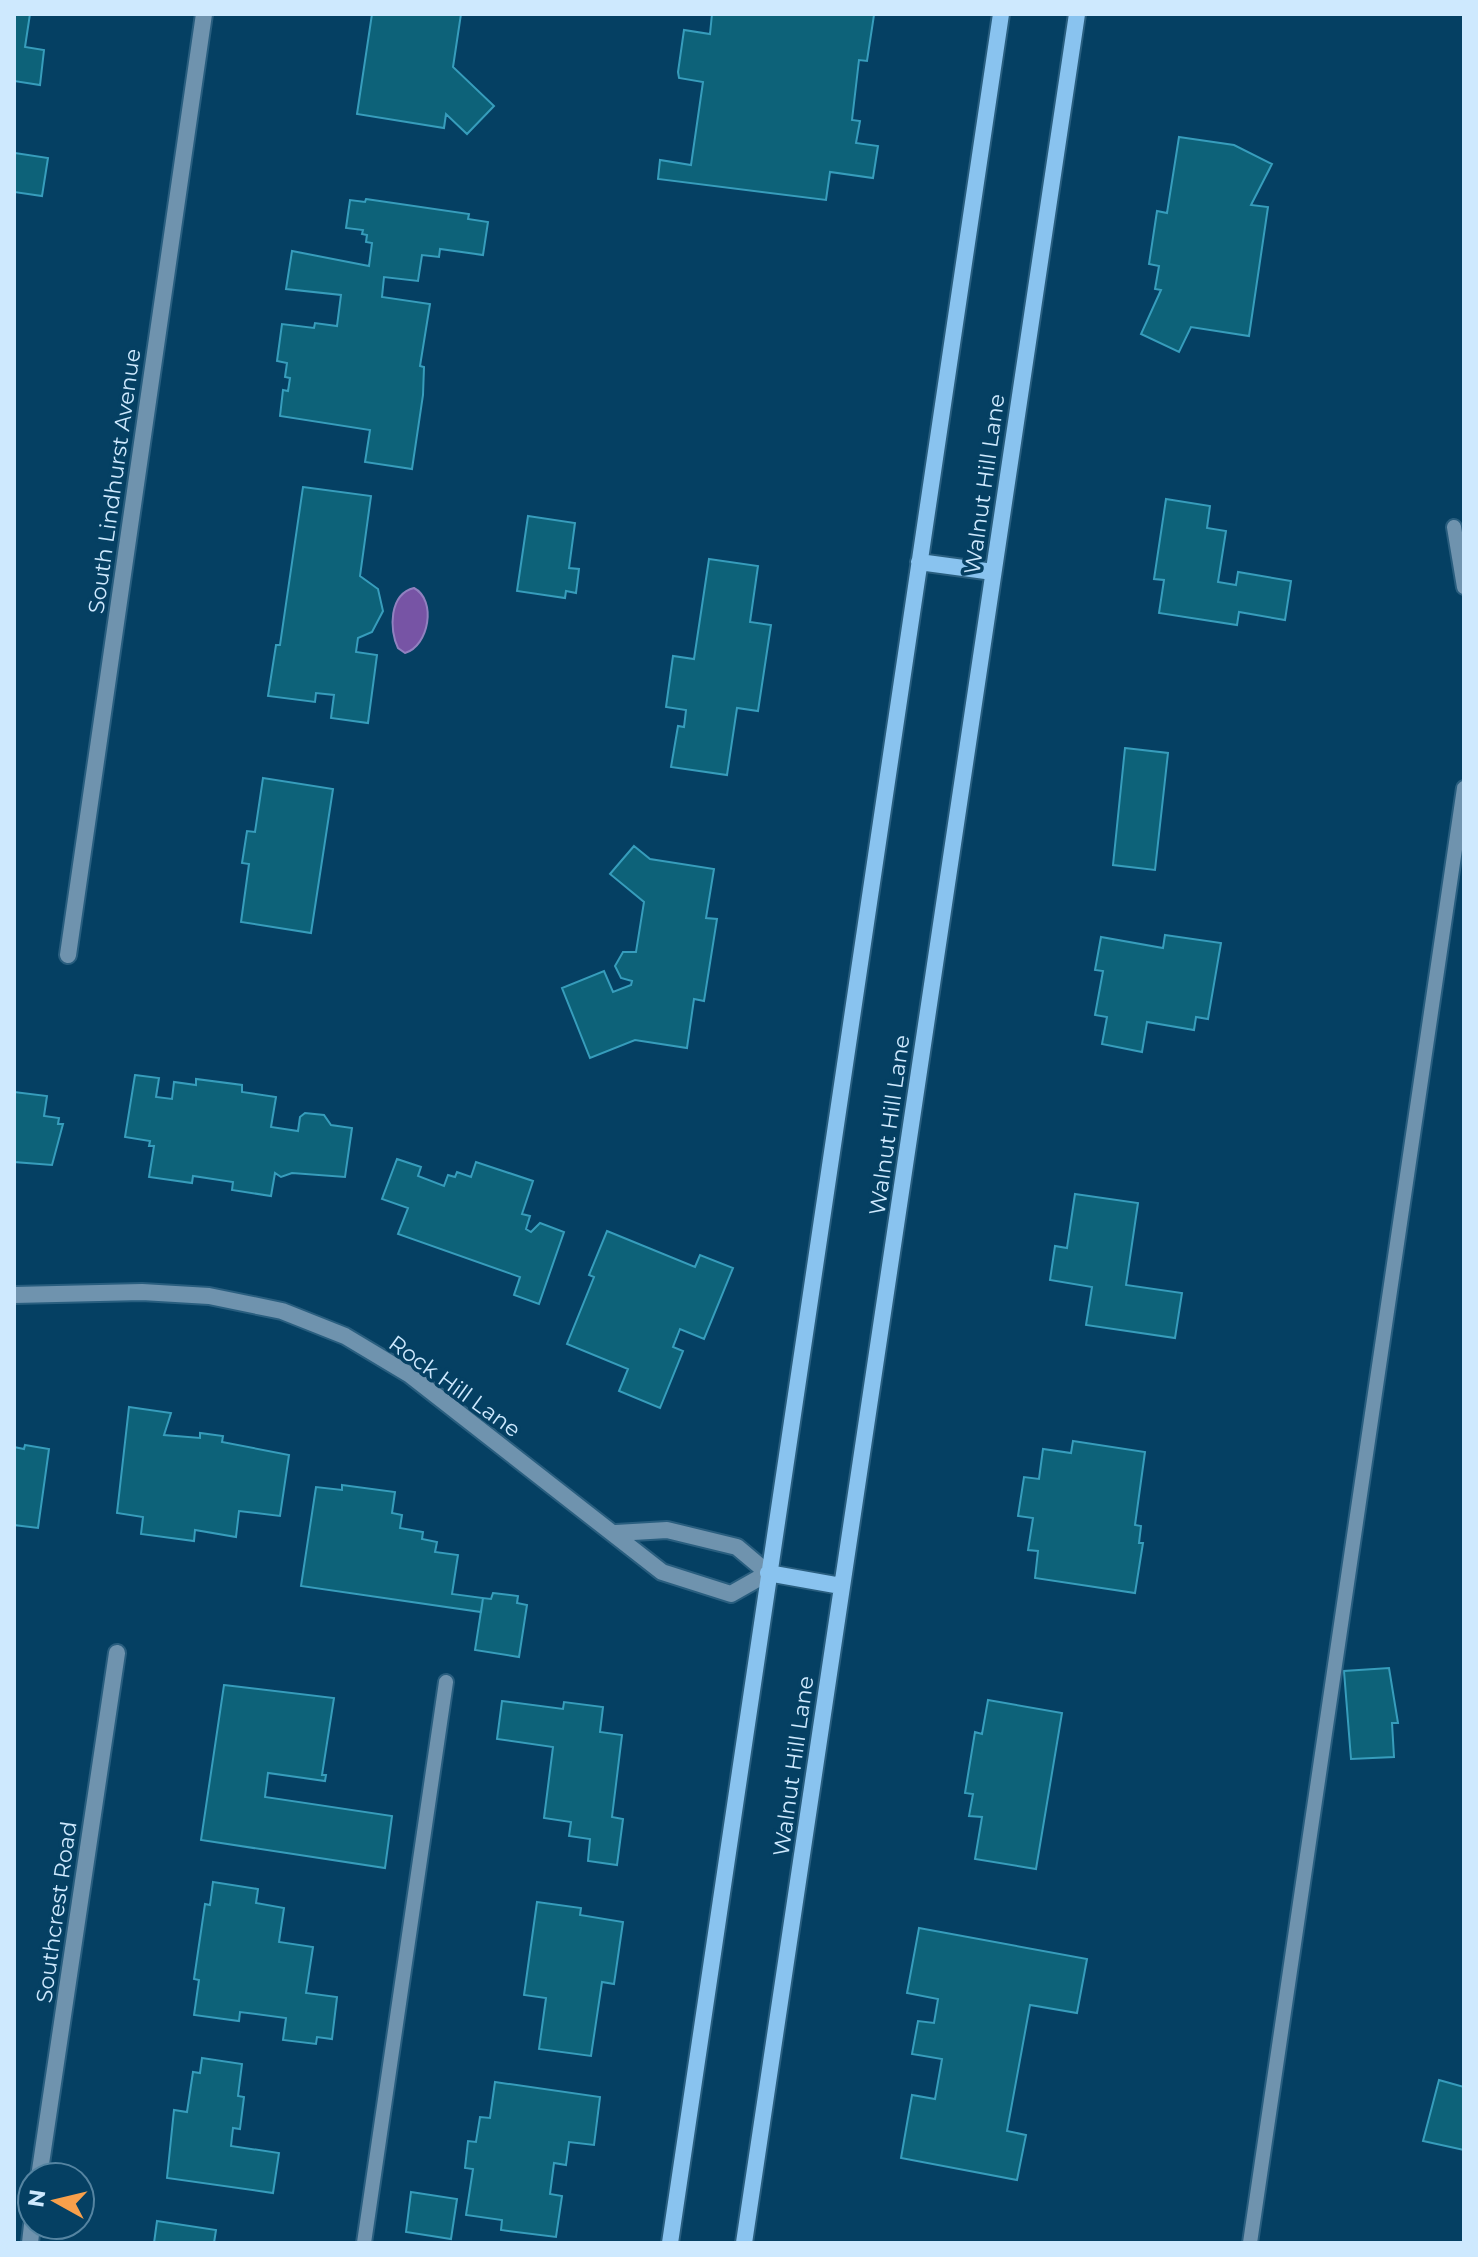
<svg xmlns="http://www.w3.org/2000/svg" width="1478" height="2257" viewBox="0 0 1478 2257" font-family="Montserrat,sans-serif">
<rect width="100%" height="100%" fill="#054063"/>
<path fill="#7754a5" stroke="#9181c0" stroke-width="2" d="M414 588C437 600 429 646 405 653L398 648C389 630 389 594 414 588Z"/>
<path fill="#0d6279" stroke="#379dbc" stroke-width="2" d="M14 14H30L25 47 44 50 40 85 14 81Z
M372 14H461L453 67 494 106 467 134 446 114 444 128 357 114Z
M712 14 874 15 867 61 859 60 852 120 860 121 856 143 878 146 873 178 830 172 826 200 658 179 660 160 691 165 703 82 679 78 678 72 684 30 710 34Z
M1179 137 1234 145 1272 164 1251 205 1268 207 1249 336 1191 327 1179 352 1141 334 1161 290 1155 289 1159 266 1149 264 1157 211 1167 213Z
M15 153 48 158 42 196 14 192Z
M366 199 469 214 468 219 488 222 483 255 440 249 439 257 422 255 418 281 384 277 382 297 430 304 420 366 424 367 423 395 412 469 365 462 370 430 280 416 283 390 288 391 290 378 285 377 287 363 277 361 282 324 314 328 315 323 337 326 341 295 286 289 292 251 369 266 372 243 366 242 367 235 362 234 363 230 346 228 350 200 365 202Z
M303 487 371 496 360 576 378 589 383 611 372 632 358 638 356 652 377 655 368 723 331 718 334 695 316 693 315 702 268 696 276 645H280Z
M1166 499 1210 506 1207 528 1226 531 1218 582 1236 585 1238 572 1291 581 1285 620 1239 612 1237 625 1159 613 1164 580 1154 579Z
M528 516 575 523 569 568 579 569 576 593 566 591 565 598 517 591Z
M709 559 758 566 750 622 771 625 758 711 737 708 727 775 671 767 678 726 684 727 686 710 666 707 673 656 694 659Z
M1125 748 1168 753 1155 870 1113 865Z
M263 778 333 789 311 933 241 922 249 864 242 863 247 831 255 832Z
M634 846 650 859 714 869 706 918 717 919 704 1001 694 999 687 1048 635 1040 590 1058 562 988 604 971 613 992 631 985 632 981 621 978 615 966 623 952H636L644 902 610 874Z
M1165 935 1221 943 1208 1019 1196 1017 1194 1030 1147 1022 1142 1052 1102 1044 1107 1017 1095 1015 1103 971 1095 970 1101 937 1163 948Z
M135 1075 159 1078 156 1097 172 1099 174 1082 196 1085V1079L242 1085V1092L276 1097 271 1127 298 1131 300 1117 305 1113 324 1115 331 1125 352 1128 345 1177 292 1173 281 1177 275 1173 271 1196 232 1190 233 1182 193 1176 192 1183 149 1177 154 1146H149L150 1141 125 1137Z
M14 1092 47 1096 44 1116 59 1118 58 1124H63L52 1165 14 1162Z
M397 1159 421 1167 418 1176 444 1186 448 1175 455 1177 457 1172 471 1177 476 1162 533 1181 522 1214 530 1216 526 1229 531 1232 540 1223 564 1232 539 1304 514 1295 520 1277 398 1234 408 1208 382 1199Z
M1075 1194 1138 1203 1126 1285 1182 1293 1175 1338 1086 1325 1092 1287 1050 1280 1055 1246 1067 1248Z
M607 1231 695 1267 700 1255 733 1268 704 1339 680 1329 673 1347 683 1351 660 1408 619 1391 628 1369 567 1344 594 1277 589 1275Z
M129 1407 171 1413 164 1435 200 1438V1433L223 1436 222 1442 289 1455 280 1516 239 1511 236 1537 195 1530 194 1541 141 1534 143 1517 117 1513Z
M1073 1441 1145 1452 1135 1525 1141 1526 1139 1543H1143L1135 1593 1035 1578 1038 1551 1028 1550 1033 1518 1018 1516 1024 1477 1039 1479 1043 1449 1071 1453Z
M25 1445 49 1449 38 1528 14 1525V1447L24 1449Z
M342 1485 395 1492 392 1513 402 1515 400 1528 423 1532 422 1539 437 1542 435 1552 458 1555 452 1594 483 1598 481 1612 301 1586 316 1487 342 1490Z
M493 1593 518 1596 517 1603 527 1605 519 1657 475 1650 483 1598 491 1599Z
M1389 1668 1398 1723H1392L1394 1757 1351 1759 1344 1671Z
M224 1685 334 1698 322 1775H326L325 1781 268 1773 265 1797 392 1816 385 1868 201 1840Z
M988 1700 1062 1713 1036 1869 975 1859 982 1817 969 1816 973 1794 965 1793 975 1732 982 1734Z
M502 1701 563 1709 564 1702 603 1707 600 1732 622 1735 612 1817 623 1819 617 1865 588 1861 590 1839 569 1836 571 1822 544 1818 553 1747 497 1739Z
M213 1882 258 1889 256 1903 284 1908 279 1942 313 1947 306 1993 337 1997 332 2039 317 2037 316 2044 283 2040 286 2018 240 2012 239 2021 194 2015 199 1980 194 1979 205 1904 210 1905Z
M537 1902 581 1908 580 1915 623 1922 614 1984 602 1982 591 2056 539 2049 546 1998 524 1995Z
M919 1928 1087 1959 1077 2013 1030 2005 1007 2131 1026 2135 1017 2180 901 2158 912 2095 935 2099 942 2059 912 2054 918 2021 934 2023 938 1999 907 1993Z
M202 2058 242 2064 238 2096 244 2097 240 2129 233 2128 231 2146 279 2153 273 2193 167 2178 174 2110 187 2112 193 2072 200 2073Z
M1439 2080 1464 2087V2150L1423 2141Z
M495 2082 600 2097 594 2145 569 2142 566 2165 554 2163 550 2194 562 2196 556 2237 501 2230 502 2220 466 2215 473 2169 465 2168 468 2141 476 2142 480 2117 490 2118Z
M411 2192 457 2199 451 2239 406 2232Z
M157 2221 216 2230 214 2243H154Z"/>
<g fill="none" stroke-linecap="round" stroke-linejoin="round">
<defs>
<path id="lane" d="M1454 527 1464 587
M364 2243 446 1682
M1250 2243 1464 788"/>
<path id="street" d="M68 955 204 14
M14 1295 142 1292 209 1296 282 1311 345 1336 410 1375 662 1572 731 1594 768 1573 737 1547 667 1530 616 1533
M39 2177 117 1653
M30 2243 32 2225"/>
<path id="secondary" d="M919 562 993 572
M768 1573 841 1586
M670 2243 1001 14
M744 2243 1077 14"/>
</defs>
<use href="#lane" stroke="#295e7f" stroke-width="18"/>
<use href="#street" stroke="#295e7f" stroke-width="20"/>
<use href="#secondary" stroke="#295e7f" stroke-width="20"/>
<use href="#lane" stroke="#6f93ae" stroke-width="14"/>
<use href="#street" stroke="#6f93ae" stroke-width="16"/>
<use href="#secondary" stroke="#89c3ef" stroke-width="16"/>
</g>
<g text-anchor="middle" stroke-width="7" stroke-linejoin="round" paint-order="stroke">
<g font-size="22" fill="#cee9fe" stroke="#054063">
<text transform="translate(114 481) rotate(-82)" y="8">South Lindhurst Avenue</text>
<text transform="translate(984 484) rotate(-82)" y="8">Walnut Hill Lane</text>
<text transform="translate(889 1125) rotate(-82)" y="8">Walnut Hill Lane</text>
<text transform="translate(455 1386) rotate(36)" y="8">Rock Hill Lane</text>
<text transform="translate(793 1766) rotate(-82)" y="8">Walnut Hill Lane</text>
<text transform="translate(56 1912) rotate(-82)" y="8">Southcrest Road</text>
</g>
</g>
<rect width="1478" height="2257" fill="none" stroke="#cee9fe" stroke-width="32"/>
<g transform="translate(56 2201) rotate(278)"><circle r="38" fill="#054063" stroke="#5584a1" stroke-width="2"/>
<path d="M0-6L14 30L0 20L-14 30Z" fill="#f8a04b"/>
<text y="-12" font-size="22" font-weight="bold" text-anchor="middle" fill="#cee9fe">N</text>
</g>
</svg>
